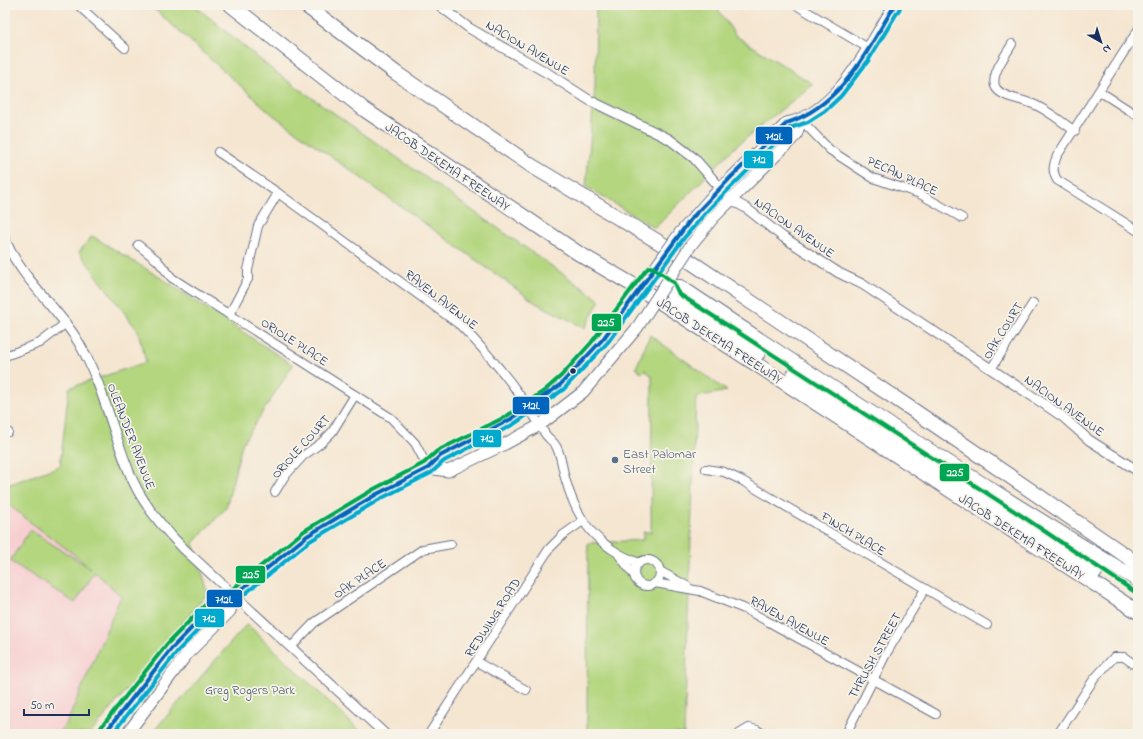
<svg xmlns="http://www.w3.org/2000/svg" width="1143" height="739" viewBox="0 0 1143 739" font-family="'Indie Flower',sans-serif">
	<rect width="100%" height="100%" fill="#f7f3e8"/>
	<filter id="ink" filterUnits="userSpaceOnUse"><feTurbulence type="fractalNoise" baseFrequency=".025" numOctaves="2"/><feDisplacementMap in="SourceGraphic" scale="8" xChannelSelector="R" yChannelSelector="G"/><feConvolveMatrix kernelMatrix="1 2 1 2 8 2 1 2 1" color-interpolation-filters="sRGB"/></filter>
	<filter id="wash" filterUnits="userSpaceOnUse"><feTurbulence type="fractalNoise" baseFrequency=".012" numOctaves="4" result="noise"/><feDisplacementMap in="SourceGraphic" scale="16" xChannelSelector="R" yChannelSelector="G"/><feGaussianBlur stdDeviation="0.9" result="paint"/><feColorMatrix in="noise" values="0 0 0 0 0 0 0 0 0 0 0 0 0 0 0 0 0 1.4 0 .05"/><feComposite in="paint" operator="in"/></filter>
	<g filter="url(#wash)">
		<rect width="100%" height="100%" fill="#f5e6d1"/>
		<!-- built -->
		<polygon fill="#f7cfd0" points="5,501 26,520 70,549 121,596 66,725 56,734 5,734"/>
		<!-- green -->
		<g fill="#b4d67f" stroke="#68826e">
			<polygon points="150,5 194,5 274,71 600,300 585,328 536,303 273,115"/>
			<polygon points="596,5 715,5 736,36 813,84 734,148 655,228 586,187 595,87"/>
			<path d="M92 236 161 278 293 365 242 444 226 508 193 543 208 593 90 734H56L66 725 121 596 95 572 75 603 10 561 30 530 90 568C63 544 32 526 5 501V486L60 466 69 388 146 362 138 331 79 252Z"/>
			<polygon points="650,335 727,391 696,397 684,734 587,734 588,543 643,540 643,532 651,532 652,376 645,370 642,373 636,368"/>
			<polygon points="247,624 363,734 151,734"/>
		</g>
	</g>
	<g filter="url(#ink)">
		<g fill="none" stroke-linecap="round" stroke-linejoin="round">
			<!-- minor casing -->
			<g stroke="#676f86" stroke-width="10">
				<g id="minor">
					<polyline points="78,5 125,48"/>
					<polyline points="796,5 868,48"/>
					<path d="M1138 30 1057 156C1053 166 1052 171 1057 180L1138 231"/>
					<path d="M1012 44C1006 55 991 73 995 86 999 97 1021 99 1030 103 1046 108 1061 122 1075 131"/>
					<polyline points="5,74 6,74"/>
					<polyline points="1099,91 1138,116"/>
					<polyline points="801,120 830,150 873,178 920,194 962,218"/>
					<path d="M218 152 278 193 460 325C492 357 521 393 544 432 547 438 553 441 556 446 562 457 562 469 566 481 578 523 598 547 639 563"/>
					<polyline points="138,245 157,260 172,278 391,418 415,443 428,468"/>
					<polyline points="230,313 248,279 248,270 258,226 278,193"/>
					<polyline points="5,356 40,343 66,323"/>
					<polyline points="991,369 1033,303"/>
					<polyline points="5,430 8,432"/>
					<polyline points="706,469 724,472 741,480 987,625"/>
					<polyline points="275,492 284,477 303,456 321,443 332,432 355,395"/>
					<polyline points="619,555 634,575"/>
					<circle cx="647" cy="573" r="13"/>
					<polyline points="660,571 687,586"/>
					<polyline points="655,583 700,591 747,610 936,714"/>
					<polyline points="291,647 314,623 423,549 451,544"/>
					<polyline points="477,662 526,690"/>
					<polyline points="429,734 549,549 563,535 583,521"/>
					<polyline points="739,734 749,728 757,730 763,734"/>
					<polyline points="846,734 886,654 925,589"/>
					<polyline points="1058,734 1094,679 1114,657 1124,657 1138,667"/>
				</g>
			</g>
			<!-- tertiary casing -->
			<g stroke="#676f86" stroke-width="11">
				<g id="tertiary">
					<polyline points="439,5 469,28 549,74 589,100 669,139 694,158 731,200 746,208 783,237 839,273 862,284 1038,400 1063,417 1089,440 1138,471"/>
					<path d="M5 240C22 280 58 307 79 343 104 386 113 436 133 481 145 507 164 529 184 549L385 734"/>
				</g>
			</g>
			<!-- secondary casing -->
			<g stroke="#676f86" stroke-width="13">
				<g id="secondary">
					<path d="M680 233 709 200 787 123C838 113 869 45 895 5"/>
					<polyline points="691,245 713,218 796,135 801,120"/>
					<polyline points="428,468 448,471 505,444 540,425 583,392 637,328"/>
					<polyline points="104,734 172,648 218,601 233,596 307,536 377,494 428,468 440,456 529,409 574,372 623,313"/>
					<polyline points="127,734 187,654 230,611 233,596"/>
				</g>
			</g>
			<!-- motorway casing -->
			<g stroke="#676f86" stroke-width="16">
				<g id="motorway">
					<polyline points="231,5 365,110 578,253 645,292 1138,612"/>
					<polyline points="305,5 396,73 532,166 682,256 916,412 1138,564"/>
					<polyline points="651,273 670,287 674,298 758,353"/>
					<path d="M670 287H680C831 388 982 487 1138 580"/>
					<polyline points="793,376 1019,521 1095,572"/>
				</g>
			</g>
			<!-- minor -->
			<use href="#minor" stroke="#fff" stroke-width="8"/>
			<!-- tertiary -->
			<use href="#tertiary" stroke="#fff" stroke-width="9"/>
			<!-- secondary -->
			<use href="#secondary" stroke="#fff" stroke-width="11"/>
			<!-- motorway -->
			<use href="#motorway" stroke="#fff" stroke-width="14"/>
			<!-- secondary-bridge casing -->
			<g stroke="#676f86" stroke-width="13" stroke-linecap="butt">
				<g id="secondary-bridge">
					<polyline points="623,313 680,233"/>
					<polyline points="637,328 691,245"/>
				</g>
			</g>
			<!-- secondary-bridge -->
			<use href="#secondary-bridge" stroke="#fff" stroke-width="11"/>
			<!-- bus-1 casing -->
			<g stroke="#f7f3e8" stroke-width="7">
				<path id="bus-1" d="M104 734 172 648 218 601 233 596 307 536 377 494 428 468 440 456 511 419 560 385 603 339 691 219 731 177 787 123C843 104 866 52 895 5"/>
			</g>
			<!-- bus-2 casing -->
			<g stroke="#f7f3e8" stroke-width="7">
				<polyline id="bus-2" points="112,734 177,652 221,606 236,601 310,541 380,499 431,473 444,461 514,424 564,389 608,342 684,238 709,209 790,128 808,122 825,111 841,96 868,61 900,8"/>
			</g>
			<!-- bus-3 casing -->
			<g stroke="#f7f3e8" stroke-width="7">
				<polyline id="bus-3" points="99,730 167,644 214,596 230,591 304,531 374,489 424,463 437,451 505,417 544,391 561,376 591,343 646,270 650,267 654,268 674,283 679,294 1022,516 1138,594"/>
			</g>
			<!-- bus-1 -->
			<use href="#bus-1" stroke="#0065bd" stroke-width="4"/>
			<!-- bus-2 -->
			<use href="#bus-2" stroke="#00a9ce" stroke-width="4"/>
			<!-- bus-3 -->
			<use href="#bus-3" stroke="#00a651" stroke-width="4"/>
		</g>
	</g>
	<!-- markers -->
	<circle fill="#1b2f5e" stroke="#f7f3e8" stroke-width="1.5" cx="573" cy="371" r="3.5"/>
	<circle fill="#5c6f8a" stroke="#f7f3e8" stroke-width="1.5" cx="615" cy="460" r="4"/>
	<g text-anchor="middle" stroke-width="3.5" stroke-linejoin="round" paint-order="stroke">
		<!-- street labels -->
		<g font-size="13" fill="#1b2f5e" stroke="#f7f3e8">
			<text transform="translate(528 47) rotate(31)" y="5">NACION AVENUE</text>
			<text transform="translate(448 166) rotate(34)" y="5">JACOB DEKEMA FREEWAY</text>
			<text transform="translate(903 175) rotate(25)" y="5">PECAN PLACE</text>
			<text transform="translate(795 227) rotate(35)" y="5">NACION AVENUE</text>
			<text transform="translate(442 299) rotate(38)" y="5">RAVEN AVENUE</text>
			<text transform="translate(1002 330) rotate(-58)" y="5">OAK COURT</text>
			<text transform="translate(720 340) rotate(33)" y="5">JACOB DEKEMA FREEWAY</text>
			<text transform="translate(295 341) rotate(33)" y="5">ORIOLE PLACE</text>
			<text transform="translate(1065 405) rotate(36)" y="5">NACION AVENUE</text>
			<text transform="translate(132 436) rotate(69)" y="5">OLEANDER AVENUE</text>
			<text transform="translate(300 446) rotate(-48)" y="5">ORIOLE COURT</text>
			<text transform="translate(854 533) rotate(31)" y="5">FINCH PLACE</text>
			<text transform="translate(1022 536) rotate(33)" y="5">JACOB DEKEMA FREEWAY</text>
			<text transform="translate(359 578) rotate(-34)" y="5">OAK PLACE</text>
			<text transform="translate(492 617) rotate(-57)" y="5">REDWING ROAD</text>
			<text transform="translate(790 620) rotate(29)" y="5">RAVEN AVENUE</text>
			<text transform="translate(874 655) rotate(-61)" y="5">THRUSH STREET</text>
		</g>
		<!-- service labels -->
		<g font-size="13" fill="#4e5e75" stroke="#f7f3e8" text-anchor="start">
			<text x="623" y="458">East Palomar<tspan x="623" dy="15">Street</tspan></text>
		</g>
		<!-- park labels -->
		<g font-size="13" fill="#415966" stroke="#f7f3e8">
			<text x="250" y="694">Greg Rogers Park</text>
		</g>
	</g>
	<g stroke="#f7f3e8" stroke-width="1.5">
		<rect x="755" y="126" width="38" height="19" rx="4" fill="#0065bd"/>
		<rect x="743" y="150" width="31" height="19" rx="4" fill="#00a9ce"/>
		<rect x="591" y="313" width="31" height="19" rx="4" fill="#00a651"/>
		<rect x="512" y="396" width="38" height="19" rx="4" fill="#0065bd"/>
		<rect x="472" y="429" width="30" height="19" rx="4" fill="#00a9ce"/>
		<rect x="939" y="463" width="31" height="19" rx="4" fill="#00a651"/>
		<rect x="235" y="565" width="31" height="19" rx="4" fill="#00a651"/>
		<rect x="206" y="589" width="37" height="19" rx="4" fill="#0065bd"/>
		<rect x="194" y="608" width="31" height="20" rx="4" fill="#00a9ce"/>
	</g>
	<g font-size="11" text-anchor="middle" font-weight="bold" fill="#fff">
		<text x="774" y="140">712L</text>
		<text x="759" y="163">712</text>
		<text x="606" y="326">225</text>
		<text x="531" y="409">712L</text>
		<text x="487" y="442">712</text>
		<text x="955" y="476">225</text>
		<text x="251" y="578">225</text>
		<text x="224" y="603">712L</text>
		<text x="209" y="622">712</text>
	</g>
	<!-- margin -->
	<rect width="1143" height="739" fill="none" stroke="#f7f3e8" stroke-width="20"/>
	<!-- north arrow -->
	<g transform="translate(1101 42) rotate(141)" stroke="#f7f3e8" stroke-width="3" paint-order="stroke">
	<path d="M0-3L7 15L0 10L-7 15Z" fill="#1b2f5e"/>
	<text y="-6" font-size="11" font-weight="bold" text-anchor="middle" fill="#1b2f5e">N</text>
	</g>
	<!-- scale -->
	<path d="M24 709v6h65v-6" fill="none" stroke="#1b2f5e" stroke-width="2"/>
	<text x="30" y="709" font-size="12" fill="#1b2f5e" stroke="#f7f3e8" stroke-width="3" paint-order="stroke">50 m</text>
</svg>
